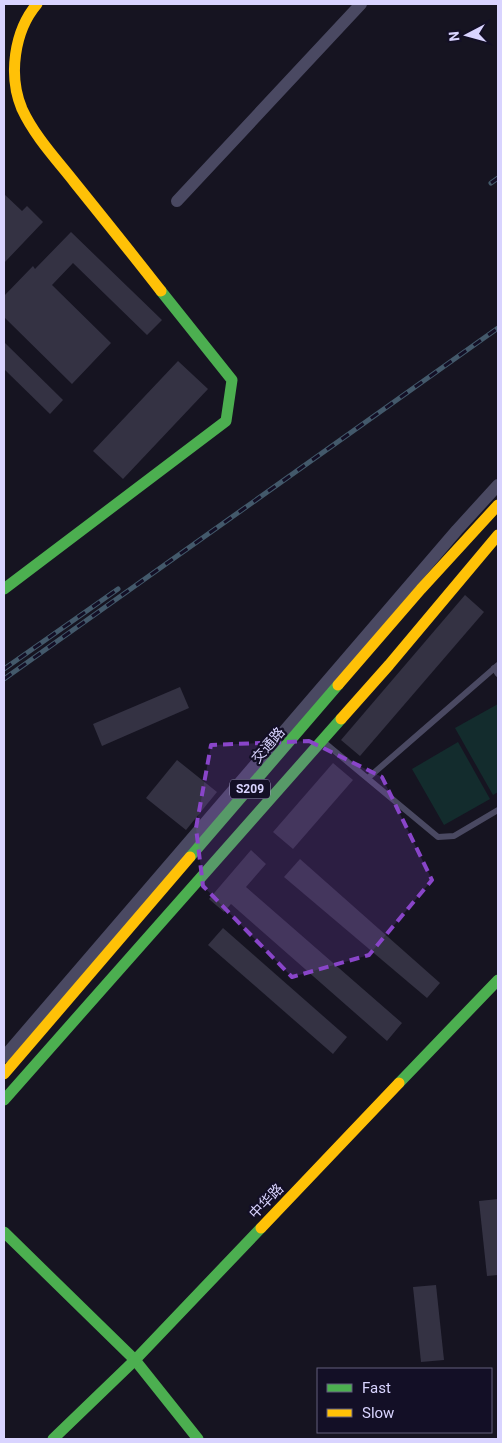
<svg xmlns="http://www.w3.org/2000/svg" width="502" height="1443" viewBox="0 0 502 1443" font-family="Roboto,'Noto Sans SC',sans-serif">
	<rect width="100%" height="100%" fill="#161421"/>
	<!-- green -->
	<g fill="#132c2d">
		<polygon points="498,704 498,792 493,795 455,728"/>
		<polygon points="458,742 490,799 444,825 412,769"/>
	</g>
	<!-- building -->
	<g fill="#343243">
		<polygon points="4,194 22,211 27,206 43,222 4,263"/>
		<polygon points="71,232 162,320 147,335 73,263 52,285 111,343 72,384 4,317 4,296 33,266 35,269"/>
		<polygon points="4,342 63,400 50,414 4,369"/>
		<polygon points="178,361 208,389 123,479 93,451"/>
		<polygon points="465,595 484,612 360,756 341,740"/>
		<polygon points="180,687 189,708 102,746 93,724"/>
		<polygon points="177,760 217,792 186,830 146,798"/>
		<polygon points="333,763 353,780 293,849 273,832"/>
		<polygon points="251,850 266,864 246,887 402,1023 387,1041 231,904 224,912 209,899"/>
		<polygon points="300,859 440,983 427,998 284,877"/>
		<polygon points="223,928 347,1037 333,1054 208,945"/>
		<polygon points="498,1199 498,1275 487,1276 479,1201"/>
		<polygon points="436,1285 444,1360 421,1362 413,1287"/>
	</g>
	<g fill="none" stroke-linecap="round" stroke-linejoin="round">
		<!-- lane -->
		<g stroke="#4a4962" stroke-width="6">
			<polyline points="494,668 498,674"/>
			<polyline points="325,743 438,837 454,836 498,810"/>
			<polyline points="368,778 498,665"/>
		</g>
		<!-- street -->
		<g stroke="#4a4962" stroke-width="12">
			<polyline points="177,201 361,4"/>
			<polyline points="4,1057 457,530 498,485"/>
		</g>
		<!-- fast -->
		<g stroke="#4caf50" stroke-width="11">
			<polyline points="4,589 226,421 232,380 161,291"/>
			<polyline points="190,857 338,685"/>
			<polyline points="399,1083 498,980"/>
			<polyline points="4,1100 341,719"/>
			<polyline points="4,1232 135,1360 198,1439"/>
			<polyline points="53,1439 135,1360 261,1228"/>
		</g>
		<!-- slow -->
		<g stroke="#ffc107" stroke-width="11">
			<path d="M37 4C14 31 8 76 22 109 35 137 57 160 75 183 104 219 133 255 161 291"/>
			<polyline points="338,685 421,589 498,505"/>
			<polyline points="341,719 389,665 498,535"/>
			<polyline points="4,1074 190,857"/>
			<polyline points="261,1228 399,1083"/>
		</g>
		<!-- rail casing -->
		<g stroke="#43596b" stroke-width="5">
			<g id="rail">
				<polyline points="491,183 498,178"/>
				<polyline points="4,669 118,589"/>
				<polyline points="4,679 498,328"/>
			</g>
		</g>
		<!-- rail -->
		<use href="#rail" stroke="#130f26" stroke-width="3" stroke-dasharray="9" stroke-linecap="butt"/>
	</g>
	<!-- marked area -->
	<path fill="#8945c9" fill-opacity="0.2" stroke="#8945c9" stroke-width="4" stroke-dasharray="10 6" stroke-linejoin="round" d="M309 741 382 777 432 880 369 955 292 977 203 886 196 828 211 745Z"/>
	<g text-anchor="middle" stroke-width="4.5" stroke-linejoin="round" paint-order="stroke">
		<!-- shield labels -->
		<rect fill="#130f26" stroke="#9e99be" stroke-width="1" x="230" y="779.5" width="40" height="19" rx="4"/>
		<g font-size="12" font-weight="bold" fill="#d9d4ff">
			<text x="250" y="793">S209</text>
		</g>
		<!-- street labels -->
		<g font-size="14" fill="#d9d4ff" stroke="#130f26">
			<text transform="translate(268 745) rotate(-49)" y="5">交通路</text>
			<text transform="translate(266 1201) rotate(-46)" y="5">中华路</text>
		</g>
	</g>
	<!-- border -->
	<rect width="502" height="1443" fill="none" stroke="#d9d4ff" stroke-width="10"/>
	<!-- legend -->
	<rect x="317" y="1368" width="175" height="65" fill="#130f26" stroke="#625e7d"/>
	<rect x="327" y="1384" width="25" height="8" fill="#4caf50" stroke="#625e7d"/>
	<text x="362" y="1393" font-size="15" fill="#d9d4ff">Fast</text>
	<rect x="327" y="1409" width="25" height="8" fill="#ffc107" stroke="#625e7d"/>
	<text x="362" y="1418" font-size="15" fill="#d9d4ff">Slow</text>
	<!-- north arrow -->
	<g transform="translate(467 35) rotate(264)" stroke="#130f26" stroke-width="4" paint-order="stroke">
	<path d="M0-4L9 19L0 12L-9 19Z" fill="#d9d4ff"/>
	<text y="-8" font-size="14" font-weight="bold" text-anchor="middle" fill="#d9d4ff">N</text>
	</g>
</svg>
